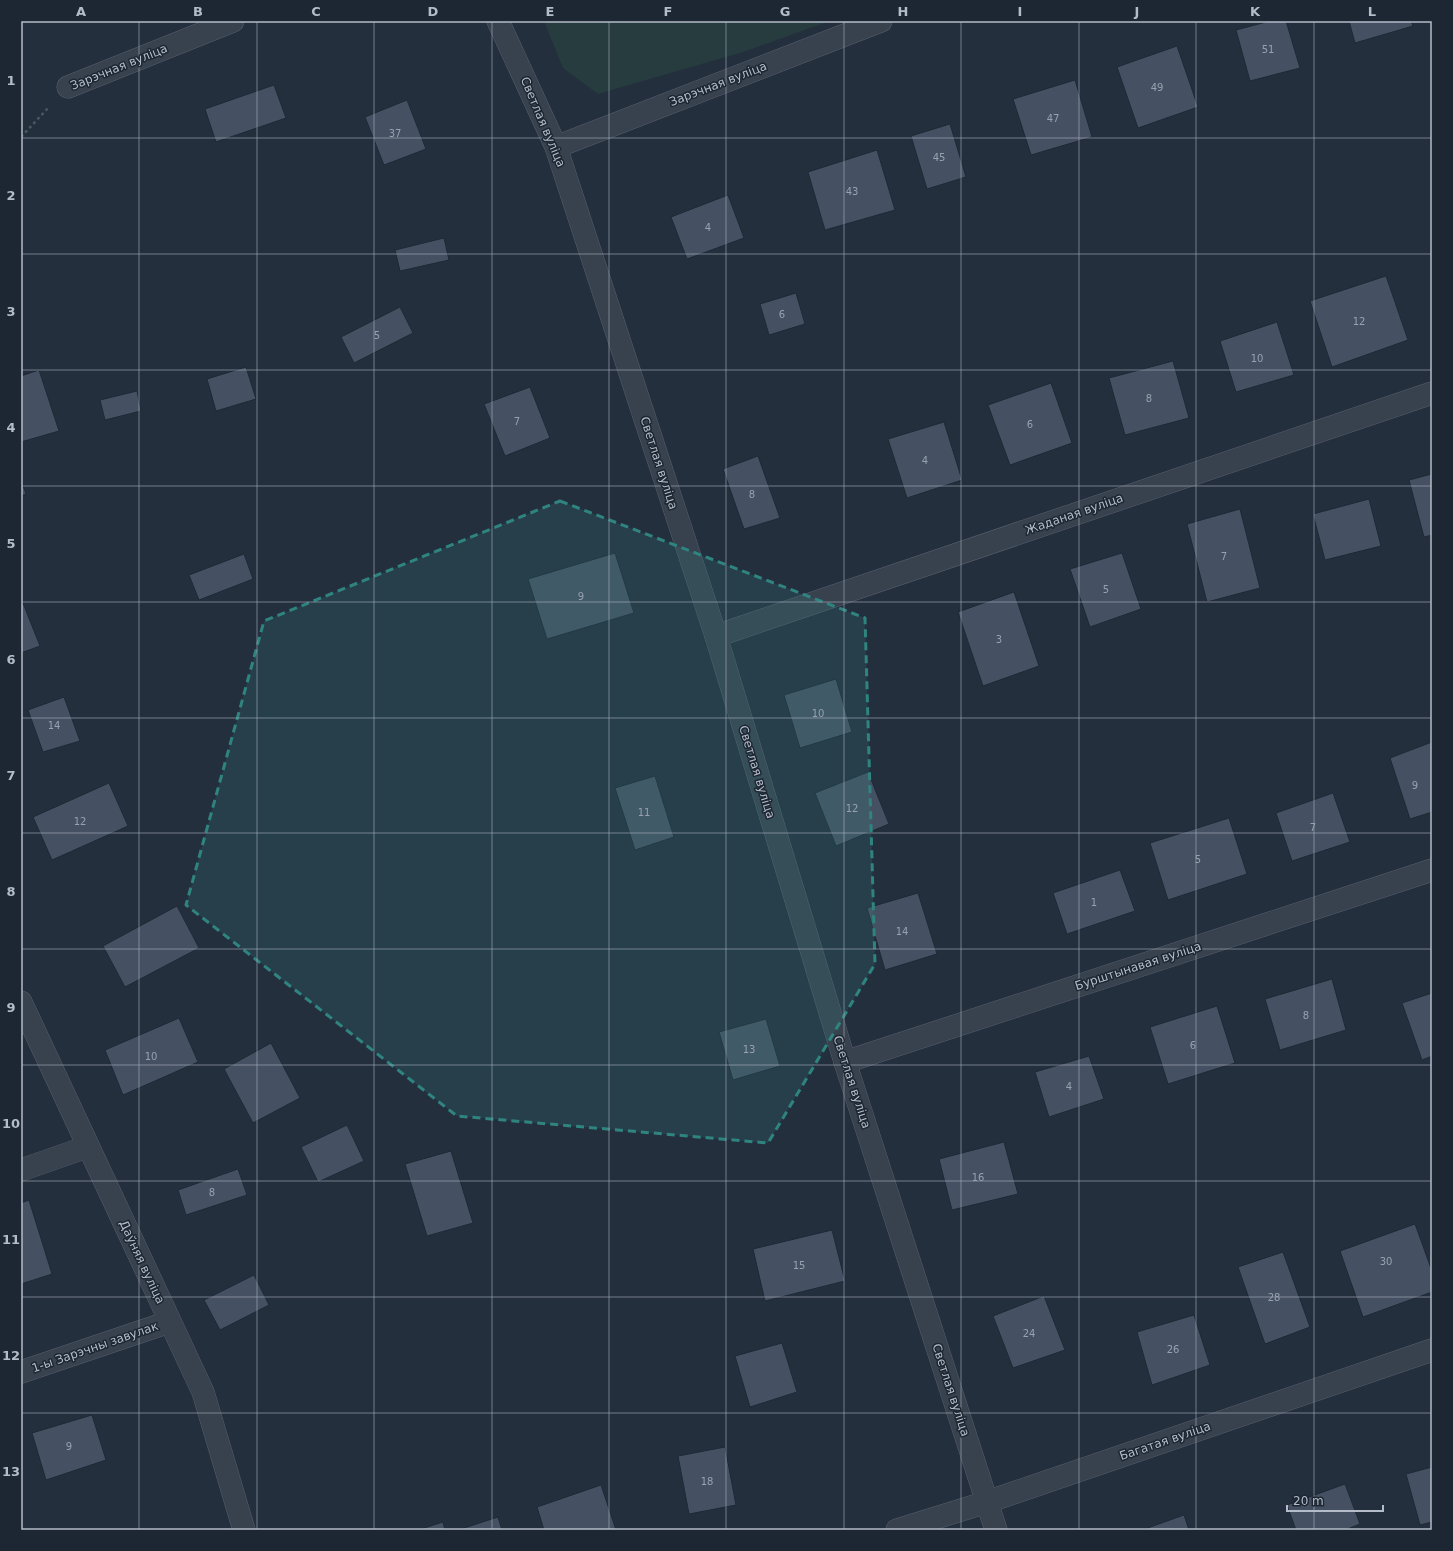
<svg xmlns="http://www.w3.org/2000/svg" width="1453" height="1551" viewBox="0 0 1453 1551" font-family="'DejaVu Sans',sans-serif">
	<rect width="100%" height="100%" fill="#242f3e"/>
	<!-- green -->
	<polygon fill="#263c3f" points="544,21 830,21 743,52 598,94 563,68"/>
	<!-- building -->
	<g fill="#455162" stroke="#1f2835">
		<polygon points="1270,21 1286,21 1300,68 1250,81 1236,30"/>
		<polygon points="1349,21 1411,21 1413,26 1355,43"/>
		<polygon points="1177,46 1198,107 1138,128 1117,67"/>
		<polygon points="1075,80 1092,137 1031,155 1013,99"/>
		<polygon points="274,85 286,118 216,142 205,109"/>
		<polygon points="407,100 426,149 384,165 365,117"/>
		<polygon points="950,124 966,177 927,189 911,136"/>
		<polygon points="877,150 895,210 825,230 808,172"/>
		<polygon points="728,195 744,238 687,259 671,217"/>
		<polygon points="444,238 449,260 400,271 395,250"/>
		<polygon points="1386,276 1408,340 1332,367 1310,301"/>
		<polygon points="796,293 805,324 769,335 760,304"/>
		<polygon points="400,307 413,333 354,363 341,337"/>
		<polygon points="1277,322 1294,375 1236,392 1220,341"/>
		<polygon points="1173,361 1189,418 1125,435 1109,378"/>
		<polygon points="246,367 256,399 216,411 207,379"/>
		<polygon points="39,370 59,431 21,442 21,376"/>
		<polygon points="1051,383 1072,443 1010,465 988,405"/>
		<polygon points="530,387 550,438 505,456 484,404"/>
		<polygon points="137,391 141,411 105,420 100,400"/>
		<polygon points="944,422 962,480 907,498 888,439"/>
		<polygon points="758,456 780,518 744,529 723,469"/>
		<polygon points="1432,474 1432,535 1424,537 1409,480"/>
		<polygon points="21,480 26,494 21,496"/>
		<polygon points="1369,499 1381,546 1325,560 1313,514"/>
		<polygon points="1240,509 1260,588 1207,602 1187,524"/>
		<polygon points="615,553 634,613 547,639 528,579"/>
		<polygon points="1122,553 1141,609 1090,627 1070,569"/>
		<polygon points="244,554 253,579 199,600 189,575"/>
		<polygon points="1014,592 1039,666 983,686 958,612"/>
		<polygon points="21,598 40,646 21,653"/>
		<polygon points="836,679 852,732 800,748 784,695"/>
		<polygon points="64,697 80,741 43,752 28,710"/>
		<polygon points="1432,742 1432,812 1410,819 1390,758"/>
		<polygon points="868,772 889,824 836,846 815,793"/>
		<polygon points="655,776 674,837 635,850 615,788"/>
		<polygon points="109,783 128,826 52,860 33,817"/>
		<polygon points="1333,793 1350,842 1292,861 1276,813"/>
		<polygon points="1229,818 1247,874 1168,900 1150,843"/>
		<polygon points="1120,870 1135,911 1067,934 1053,893"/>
		<polygon points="918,893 937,954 885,970 867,908"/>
		<polygon points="177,906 199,948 125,987 103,946"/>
		<polygon points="1332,979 1346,1030 1280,1050 1265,999"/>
		<polygon points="1432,993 1432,1056 1422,1060 1402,1003"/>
		<polygon points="1217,1006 1235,1063 1168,1084 1150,1027"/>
		<polygon points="179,1018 198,1062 123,1095 105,1050"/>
		<polygon points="766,1019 780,1066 733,1080 719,1032"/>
		<polygon points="271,1043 300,1098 253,1123 224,1069"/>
		<polygon points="1089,1056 1104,1099 1049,1117 1035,1072"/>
		<polygon points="347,1125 364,1161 318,1182 301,1147"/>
		<polygon points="1004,1142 1018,1194 952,1210 939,1159"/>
		<polygon points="451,1151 473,1223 427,1236 405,1164"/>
		<polygon points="238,1169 247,1195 186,1215 178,1190"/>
		<polygon points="29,1200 52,1274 21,1284 21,1203"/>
		<polygon points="1415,1224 1432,1271 1432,1292 1363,1317 1340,1251"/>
		<polygon points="832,1230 845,1281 765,1301 753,1249"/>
		<polygon points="1283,1252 1310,1327 1265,1344 1238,1267"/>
		<polygon points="254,1275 269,1305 220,1330 204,1300"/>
		<polygon points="1044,1296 1065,1350 1013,1368 993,1316"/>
		<polygon points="1194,1315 1210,1365 1152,1385 1137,1332"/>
		<polygon points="782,1343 797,1392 750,1407 735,1356"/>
		<polygon points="92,1415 106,1460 46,1480 32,1433"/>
		<polygon points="725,1447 736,1505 689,1514 678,1456"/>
		<polygon points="1432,1467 1432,1522 1420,1525 1406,1474"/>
		<polygon points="1345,1484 1360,1524 1345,1530 1296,1530 1287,1505"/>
		<polygon points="601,1485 616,1530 544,1530 537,1507"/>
		<polygon points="1184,1515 1189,1530 1142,1530"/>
		<polygon points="498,1517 502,1530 458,1530"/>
		<polygon points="443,1522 445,1530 418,1530"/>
	</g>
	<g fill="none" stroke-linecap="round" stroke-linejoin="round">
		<!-- street casing -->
		<g stroke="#565f6c" stroke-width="23">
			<g id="street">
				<polyline points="498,21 556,147 716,636 845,1062 996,1530"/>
				<polyline points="68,87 233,21"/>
				<polyline points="556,147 881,21"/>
				<polyline points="716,636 1432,393"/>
				<polyline points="21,1002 203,1392 244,1530"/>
				<polyline points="845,1062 1432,870"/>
				<polyline points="21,1170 87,1147"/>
				<polyline points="21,1372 169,1322"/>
				<polyline points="897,1530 987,1502 1432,1350"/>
			</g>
		</g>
		<!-- path -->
		<polyline stroke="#44595c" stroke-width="2.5" stroke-dasharray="3 3" stroke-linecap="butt" points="21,137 49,107"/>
		<!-- street -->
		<use href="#street" stroke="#38414e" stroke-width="22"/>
	</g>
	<!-- marked area -->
	<path fill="#308480" fill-opacity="0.2" stroke="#308480" stroke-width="3" stroke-dasharray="8 5" stroke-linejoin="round" d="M560 501 865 618 875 964 768 1143 457 1116 186 905 264 621Z"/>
	<!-- grid -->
	<path fill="none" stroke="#b4bcc9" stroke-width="1" stroke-opacity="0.55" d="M139 21V1530M257 21V1530M374 21V1530M492 21V1530M609 21V1530M726 21V1530M844 21V1530M961 21V1530M1079 21V1530M1196 21V1530M1314 21V1530M21 138H1432M21 254H1432M21 370H1432M21 486H1432M21 602H1432M21 718H1432M21 833H1432M21 949H1432M21 1065H1432M21 1181H1432M21 1297H1432M21 1413H1432"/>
	<g text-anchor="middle" stroke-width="3" stroke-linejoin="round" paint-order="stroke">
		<!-- number labels -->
		<g font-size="10" fill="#98a1af">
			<text x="1268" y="53">51</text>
			<text x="1157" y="91">49</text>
			<text x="1053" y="122">47</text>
			<text x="395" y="137">37</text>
			<text x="939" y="161">45</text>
			<text x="852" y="195">43</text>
			<text x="708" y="231">4</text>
			<text x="782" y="318">6</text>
			<text x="1359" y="325">12</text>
			<text x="377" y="339">5</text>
			<text x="1257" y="362">10</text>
			<text x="1149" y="402">8</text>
			<text x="517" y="425">7</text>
			<text x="1030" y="428">6</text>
			<text x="925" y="464">4</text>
			<text x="752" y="498">8</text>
			<text x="1224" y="560">7</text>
			<text x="1106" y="593">5</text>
			<text x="581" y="600">9</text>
			<text x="999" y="643">3</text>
			<text x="818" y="717">10</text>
			<text x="54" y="729">14</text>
			<text x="1415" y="789">9</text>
			<text x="852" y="812">12</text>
			<text x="644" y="816">11</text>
			<text x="80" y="825">12</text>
			<text x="1313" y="831">7</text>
			<text x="1198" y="863">5</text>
			<text x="1094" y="906">1</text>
			<text x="902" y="935">14</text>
			<text x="1306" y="1019">8</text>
			<text x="1193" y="1049">6</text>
			<text x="749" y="1053">13</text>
			<text x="151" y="1060">10</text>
			<text x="1069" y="1090">4</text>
			<text x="978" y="1181">16</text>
			<text x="212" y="1196">8</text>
			<text x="1386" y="1265">30</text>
			<text x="799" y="1269">15</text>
			<text x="1274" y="1301">28</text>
			<text x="1029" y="1337">24</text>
			<text x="1173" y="1353">26</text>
			<text x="69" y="1450">9</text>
			<text x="707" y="1485">18</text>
		</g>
		<!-- street labels -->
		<g font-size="12" fill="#b4bcc9" stroke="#1d2633">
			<text transform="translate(119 67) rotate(-22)" y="4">Зарэчная вуліца</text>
			<text transform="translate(718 84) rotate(-21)" y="4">Зарэчная вуліца</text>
			<text transform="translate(543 122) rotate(67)" y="4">Светлая вуліца</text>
			<text transform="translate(659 463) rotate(72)" y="4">Светлая вуліца</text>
			<text transform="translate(1074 514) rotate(-19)" y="4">Жаданая вуліца</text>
			<text transform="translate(757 772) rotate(73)" y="4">Светлая вуліца</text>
			<text transform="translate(1138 966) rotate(-18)" y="4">Бурштынавая вуліца</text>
			<text transform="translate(852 1082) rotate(72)" y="4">Светлая вуліца</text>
			<text transform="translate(142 1262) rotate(65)" y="4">Даўняя вуліца</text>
			<text transform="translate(95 1347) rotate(-19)" y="4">1-ы Зарэчны завулак</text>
			<text transform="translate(951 1390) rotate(72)" y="4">Светлая вуліца</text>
			<text transform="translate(1165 1441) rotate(-19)" y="4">Багатая вуліца</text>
		</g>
	</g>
	<!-- border -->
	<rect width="1453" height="1551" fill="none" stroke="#1d2633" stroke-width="44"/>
	<!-- scale -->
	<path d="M1287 1505v6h96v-6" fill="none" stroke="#b4bcc9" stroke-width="2"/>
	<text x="1293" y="1505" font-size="12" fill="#b4bcc9" stroke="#1d2633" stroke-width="3" paint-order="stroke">20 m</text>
	<rect x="22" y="22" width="1409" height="1507" fill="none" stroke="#b4bcc9" stroke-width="1.5"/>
	<g font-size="13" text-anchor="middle" font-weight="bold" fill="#b4bcc9">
		<text x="81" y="16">A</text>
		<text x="198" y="16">B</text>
		<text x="316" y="16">C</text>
		<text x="433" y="16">D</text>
		<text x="550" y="16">E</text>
		<text x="668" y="16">F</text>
		<text x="785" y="16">G</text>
		<text x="903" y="16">H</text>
		<text x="1020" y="16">I</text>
		<text x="1137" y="16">J</text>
		<text x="1255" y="16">K</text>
		<text x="1372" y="16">L</text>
		<text x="11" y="85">1</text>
		<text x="11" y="200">2</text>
		<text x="11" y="316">3</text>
		<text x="11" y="432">4</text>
		<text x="11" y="548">5</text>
		<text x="11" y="664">6</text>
		<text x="11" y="780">7</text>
		<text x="11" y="896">8</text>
		<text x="11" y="1012">9</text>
		<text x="11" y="1128">10</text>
		<text x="11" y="1244">11</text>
		<text x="11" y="1360">12</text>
		<text x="11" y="1476">13</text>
	</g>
</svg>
